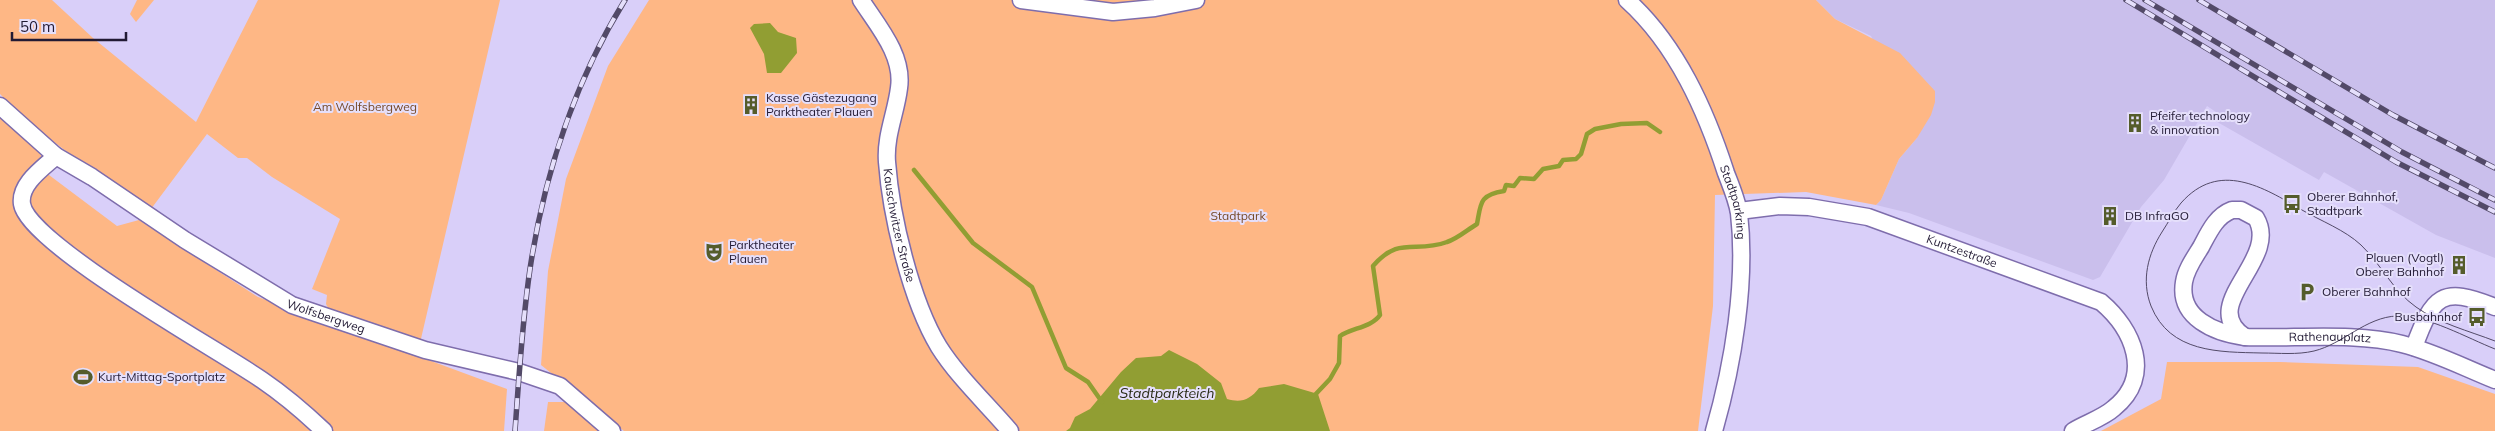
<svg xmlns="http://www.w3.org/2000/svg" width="2495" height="431" viewBox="0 0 2495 431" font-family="Mulish,sans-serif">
	<rect width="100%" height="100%" fill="#d9cff9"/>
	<!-- built -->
	<polygon fill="#cabfec" points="1816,0 2495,0 2495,258 2436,235 2324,172 2319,180 2212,119 2216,112 2207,106 2164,180 2141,207 2100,277 2093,280 1909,213 1876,205 1881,200 1899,159 1917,138 1871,36 1835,19"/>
	<!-- green -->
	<g fill="#feb785">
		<path d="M0 0H52L93 38 196 122 258 0H500L420 343 330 312 326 304 327 295 312 289 340 219 272 177 247 158H238L207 134 151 209C98 174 44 140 0 94Z"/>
		<polygon points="137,0 154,0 136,22 130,14"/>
		<polygon points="649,0 1816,0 1835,19 1900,53 1935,91 1935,102 1931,115 1917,138 1899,159 1881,200 1876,205 1806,192 1715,195 1713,306 1698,431 624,431 541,365 548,271 566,179 608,66"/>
		<polygon points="0,112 38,148 49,175 117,226 139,220 258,297 507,389 504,431 0,431"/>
		<polygon points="2167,362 2280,362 2418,367 2495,394 2495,431 2101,431 2161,399"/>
		<polygon points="548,402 566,402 599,431 544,431"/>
	</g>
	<!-- water -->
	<g fill="#919e33">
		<polygon points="770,23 778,32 796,38 797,53 781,73 767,73 764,54 750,28 754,24"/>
		<path d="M1169 350 1197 364 1221 383 1227 399C1241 403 1250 400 1259 388L1284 384 1318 394 1330 431H1066L1070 428 1075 417 1090 409 1121 372 1136 358 1161 356Z"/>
	</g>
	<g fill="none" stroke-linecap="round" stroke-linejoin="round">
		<!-- stream -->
		<g stroke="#919e33" stroke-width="4.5">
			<polyline points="914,170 973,243 1032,287 1066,368 1088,382 1102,402"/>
			<path d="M1313 397 1330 379 1339 363 1340 336C1352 328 1372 327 1380 315L1373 266C1400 235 1415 254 1447 242 1457 239 1467 230 1477 224 1481 203 1479 195 1504 191L1506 185 1514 186 1520 178 1534 179 1543 169 1559 166 1563 160 1576 159 1581 154 1587 134 1595 129 1621 124 1647 123 1660 132"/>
		</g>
		<!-- minor casing -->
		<g stroke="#7e6dac" stroke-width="19">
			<g id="minor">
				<path id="s1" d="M861 0C877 25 904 55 899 88 896 113 885 136 887 162 891 216 911 301 939 347 958 377 987 404 1010 431"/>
				<polyline points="1021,0 1113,12 1155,8 1196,0"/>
				<path id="s2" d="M1627 0C1677 45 1706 111 1726 173 1731 186 1737 200 1739 213 1747 282 1733 365 1714 431"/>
				<path id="s3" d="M0 106 56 156 92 177 185 240 292 305 425 350 519 372 560 386 612 431"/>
				<path d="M56 156C43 168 19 184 22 204 28 244 222 352 262 380 284 395 304 412 324 431"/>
				<path d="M2232 210H2241L2256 218C2281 260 2196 305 2245 337 2215 333 2178 318 2184 282 2186 269 2195 257 2201 247 2209 232 2216 216 2232 210Z"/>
				<path id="s4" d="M1739 211 1780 206 1809 207 1868 217 2101 302C2133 329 2154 376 2114 408 2103 418 2086 423 2073 431"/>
				<path id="s5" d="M2245 337C2293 339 2356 332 2402 344 2434 352 2465 368 2495 380"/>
				<path d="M2414 347C2433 296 2441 285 2495 307"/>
			</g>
		</g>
		<!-- minor -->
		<use href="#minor" stroke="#fff" stroke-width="16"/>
		<!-- tram -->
		<path stroke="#534a68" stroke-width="1" d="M2495 341C2469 331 2438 323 2416 307 2393 291 2381 264 2361 245 2345 230 2321 221 2302 210 2263 187 2219 160 2181 203 2174 211 2168 223 2162 232 2148 254 2141 280 2151 306 2170 353 2219 352 2262 353 2279 353 2297 355 2314 351 2343 344 2366 317 2397 316 2427 315 2467 338 2495 349"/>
		<!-- rail casing -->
		<g stroke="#534a68" stroke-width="5.5">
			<g id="rail">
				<polyline points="2126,0 2396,162 2495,212"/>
				<polyline points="2145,0 2402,152 2495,200"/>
				<polyline points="2199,0 2393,115 2495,168"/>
				<path d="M515 431C519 377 522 323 530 269 544 175 575 81 625 0"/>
			</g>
		</g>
		<!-- rail -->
		<use href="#rail" stroke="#e5dffb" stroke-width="4" stroke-dasharray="11" stroke-linecap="butt"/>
	</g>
	<!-- icons -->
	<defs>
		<g id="building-bare" transform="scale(1.5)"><path d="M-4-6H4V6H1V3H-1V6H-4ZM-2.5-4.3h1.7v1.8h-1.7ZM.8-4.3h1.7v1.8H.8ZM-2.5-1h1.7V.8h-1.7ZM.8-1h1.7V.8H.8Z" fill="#555c2b" stroke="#e5dffb" stroke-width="2.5" paint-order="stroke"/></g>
		<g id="bus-bare" transform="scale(1.5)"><path d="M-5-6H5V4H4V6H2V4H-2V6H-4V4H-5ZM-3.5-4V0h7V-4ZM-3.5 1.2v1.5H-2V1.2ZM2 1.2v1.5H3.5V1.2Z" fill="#555c2b" stroke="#e5dffb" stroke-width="2.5" paint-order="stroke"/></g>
		<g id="theatre-bare" transform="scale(1.5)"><path d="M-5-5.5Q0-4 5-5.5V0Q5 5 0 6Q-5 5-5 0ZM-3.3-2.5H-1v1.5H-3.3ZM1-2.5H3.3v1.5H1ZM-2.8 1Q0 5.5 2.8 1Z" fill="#555c2b" stroke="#e5dffb" stroke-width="2.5" paint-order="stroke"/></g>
		<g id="parking-bare" transform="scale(1.5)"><path d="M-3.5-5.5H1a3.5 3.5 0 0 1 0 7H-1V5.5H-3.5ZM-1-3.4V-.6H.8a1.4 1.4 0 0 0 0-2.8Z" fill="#555c2b" stroke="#e5dffb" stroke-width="2.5" paint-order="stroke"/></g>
		<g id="stadium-bare" transform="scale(1.5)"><path d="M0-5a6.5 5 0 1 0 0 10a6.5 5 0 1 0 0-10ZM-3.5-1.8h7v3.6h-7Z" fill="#555c2b" stroke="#e5dffb" stroke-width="2.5" paint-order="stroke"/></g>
	</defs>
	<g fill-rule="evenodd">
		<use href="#building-bare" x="751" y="105"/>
		<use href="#building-bare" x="2135" y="123"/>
		<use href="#bus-bare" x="2292" y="204"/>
		<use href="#building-bare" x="2110" y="216"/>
		<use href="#theatre-bare" x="714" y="252"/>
		<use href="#building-bare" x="2459" y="265"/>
		<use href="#parking-bare" x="2307" y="292"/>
		<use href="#bus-bare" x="2477" y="317"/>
		<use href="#stadium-bare" x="83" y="377"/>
	</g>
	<g text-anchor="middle" stroke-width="4" stroke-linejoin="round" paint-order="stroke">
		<!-- poi labels -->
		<g font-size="12" fill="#221a34" stroke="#e5dffb" text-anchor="start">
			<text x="766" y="102">Kasse Gästezugang<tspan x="766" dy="14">Parktheater Plauen</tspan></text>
			<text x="2150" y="120">Pfeifer technology<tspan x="2150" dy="14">&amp; innovation</tspan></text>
			<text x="2307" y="201">Oberer Bahnhof,<tspan x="2307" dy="14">Stadtpark</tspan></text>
			<text x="2125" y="220">DB InfraGO</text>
			<text x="729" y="249">Parktheater<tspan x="729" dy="14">Plauen</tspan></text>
			<text x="2444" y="262" text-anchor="end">Plauen (Vogtl)<tspan x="2444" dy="14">Oberer Bahnhof</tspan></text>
			<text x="2322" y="296">Oberer Bahnhof</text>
			<text x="2462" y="321" text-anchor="end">Busbahnhof</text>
			<text x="98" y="381">Kurt-Mittag-Sportplatz</text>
		</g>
		<!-- park labels -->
		<g font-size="12" fill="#764a29" stroke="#e5dffb">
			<text x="365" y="111">Am Wolfsbergweg</text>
			<text x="1238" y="220">Stadtpark</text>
		</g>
		<!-- street labels -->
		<g font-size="12" fill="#221a34" stroke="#e5dffb">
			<text dy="4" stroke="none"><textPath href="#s2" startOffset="232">Stadtparkring</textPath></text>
			<text dy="4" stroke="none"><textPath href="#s1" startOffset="238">Kauschwitzer Straße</textPath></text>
			<text dy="4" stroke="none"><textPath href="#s4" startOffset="230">Kuntzestraße</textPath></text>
			<text dy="4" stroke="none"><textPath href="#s3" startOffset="390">Wolfsbergweg</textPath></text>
			<text dy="4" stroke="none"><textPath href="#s5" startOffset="85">Rathenauplatz</textPath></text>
		</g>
		<!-- water labels -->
		<g font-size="14" font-style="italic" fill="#282b14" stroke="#e5dffb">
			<text x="1167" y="398">Stadtparkteich</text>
		</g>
	</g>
	<!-- scale -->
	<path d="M12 32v8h114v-8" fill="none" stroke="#221a34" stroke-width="2.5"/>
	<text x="20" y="32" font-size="15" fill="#221a34" stroke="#e5dffb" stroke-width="4" paint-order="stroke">50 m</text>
</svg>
